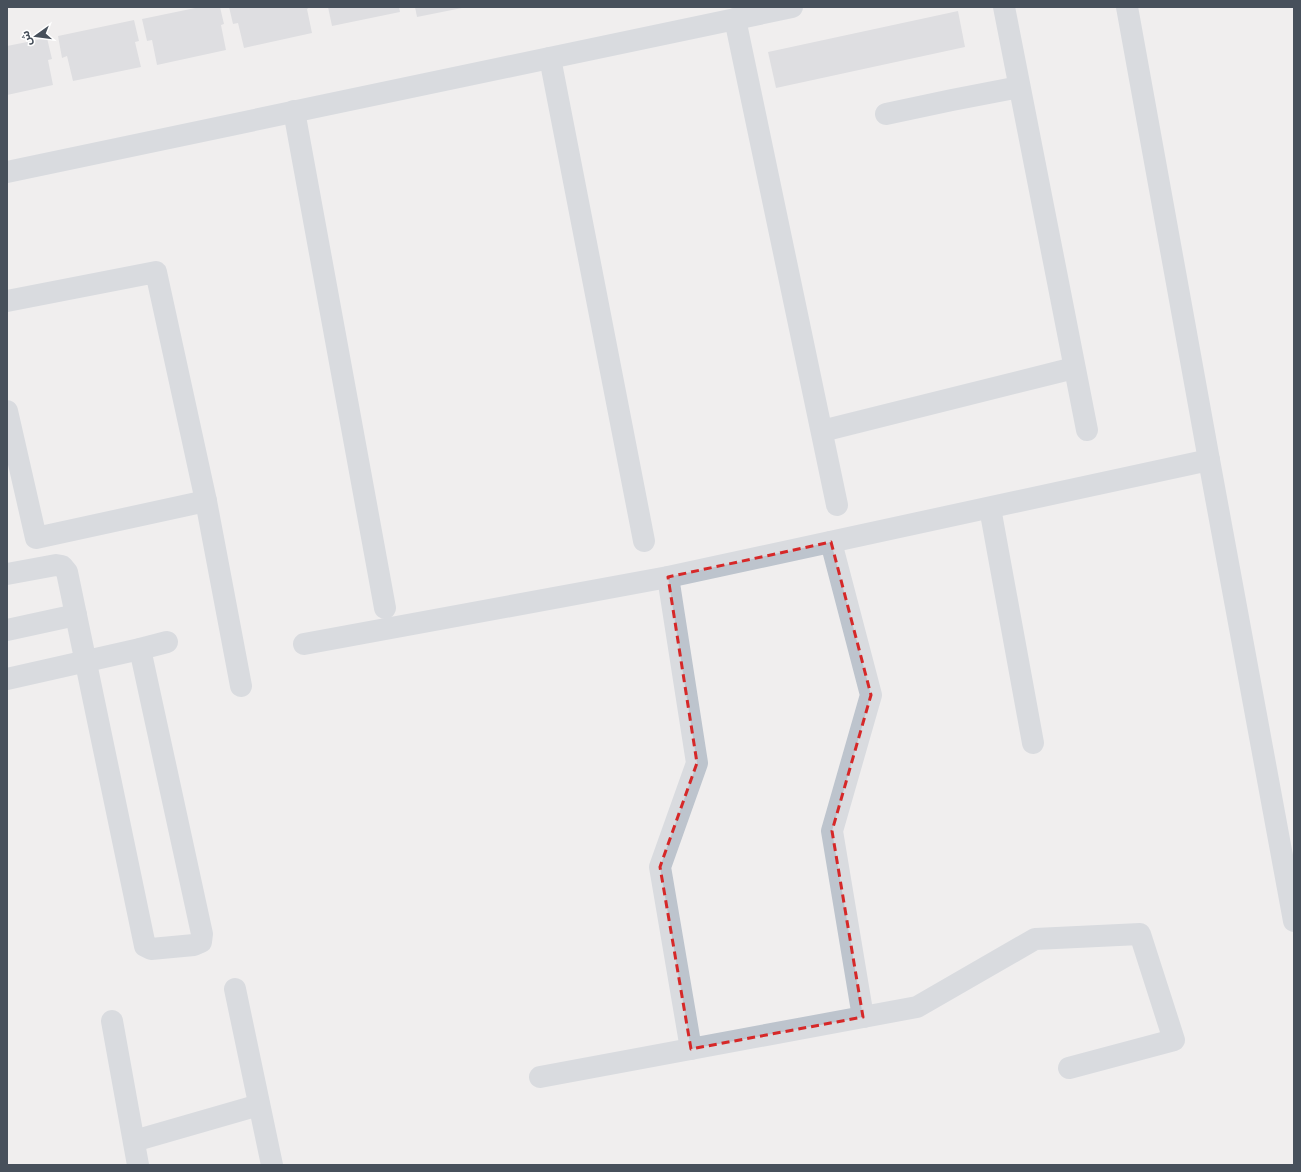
<svg xmlns="http://www.w3.org/2000/svg" width="1301" height="1172" viewBox="0 0 1301 1172" font-family="'Fira Sans','Noto Sans Arabic',sans-serif">
	<rect width="100%" height="100%" fill="#f0eeee"/>
	<!-- building -->
	<g fill="#c8cad0">
		<polygon points="200,7 220,7 224,24 221,25 226,50 157,65 152,40 147,41 142,19"/>
		<polygon points="229,7 310,7 307,9 312,33 244,48 238,23 233,24"/>
		<polygon points="328,7 399,7 400,12 332,26"/>
		<polygon points="415,7 462,7 462,8 417,17"/>
		<polygon points="958,11 965,47 776,88 768,52"/>
		<polygon points="134,20 139,41 135,42 141,67 73,81 67,56 62,58 58,36"/>
		<polygon points="47,38 52,59 48,60 53,85 7,95 7,46"/>
	</g>
	<g fill="none" stroke-linecap="round" stroke-linejoin="round">
		<!-- minor -->
		<g stroke="#bdc4cd" stroke-width="22">
			<polyline points="1004,7 1087,430"/>
			<polyline points="1127,7 1209,460 1294,921"/>
			<polyline points="735,19 837,505"/>
			<polyline points="550,58 644,541"/>
			<polyline points="294,111 385,608"/>
			<polyline points="886,114 952,100 1019,87"/>
			<polyline points="7,172 792,7"/>
			<polyline points="7,301 156,272 206,501 241,686"/>
			<polyline points="7,411 36,538 206,501"/>
			<polyline points="822,431 1074,368"/>
			<polyline points="990,508 1033,743"/>
			<polyline points="831,542 871,695 832,831 863,1017"/>
			<polyline points="7,574 56,565 62,566 67,572 145,946 151,949 194,945 201,942 202,934 140,649"/>
			<polyline points="668,577 697,763 660,867 691,1049"/>
			<polyline points="7,630 76,615"/>
			<polyline points="304,644 668,577 1209,460"/>
			<polyline points="7,679 140,649 167,642"/>
			<polyline points="235,989 272,1165"/>
			<polyline points="112,1021 138,1165"/>
			<polyline points="540,1077 917,1007 1035,939 1140,934 1174,1040 1069,1068"/>
			<polyline points="134,1141 259,1105"/>
		</g>
	</g>
	<!-- marked area -->
	<path d="M0 0H1301V1172H0ZM831 542 871 695 832 831 863 1017 691 1049 660 867 697 763 668 577Z" fill="#f0eeee" fill-opacity=".55" fill-rule="evenodd"/>
	<path fill="none" stroke="#d62828" stroke-width="3" stroke-dasharray="8 5" stroke-linejoin="round" d="M831 542 871 695 832 831 863 1017 691 1049 660 867 697 763 668 577Z"/>
	<!-- border -->
	<rect width="1301" height="1172" fill="none" stroke="#47505b" stroke-width="16"/>
	<!-- north arrow -->
	<g transform="translate(36 36) rotate(256)" stroke="#ffffff" stroke-width="3" paint-order="stroke">
	<path d="M0-3L7 15L0 10L-7 15Z" fill="#47505b"/>
	<text y="-6" font-size="11" font-weight="bold" text-anchor="middle" fill="#47505b">ش</text>
	</g>
</svg>
